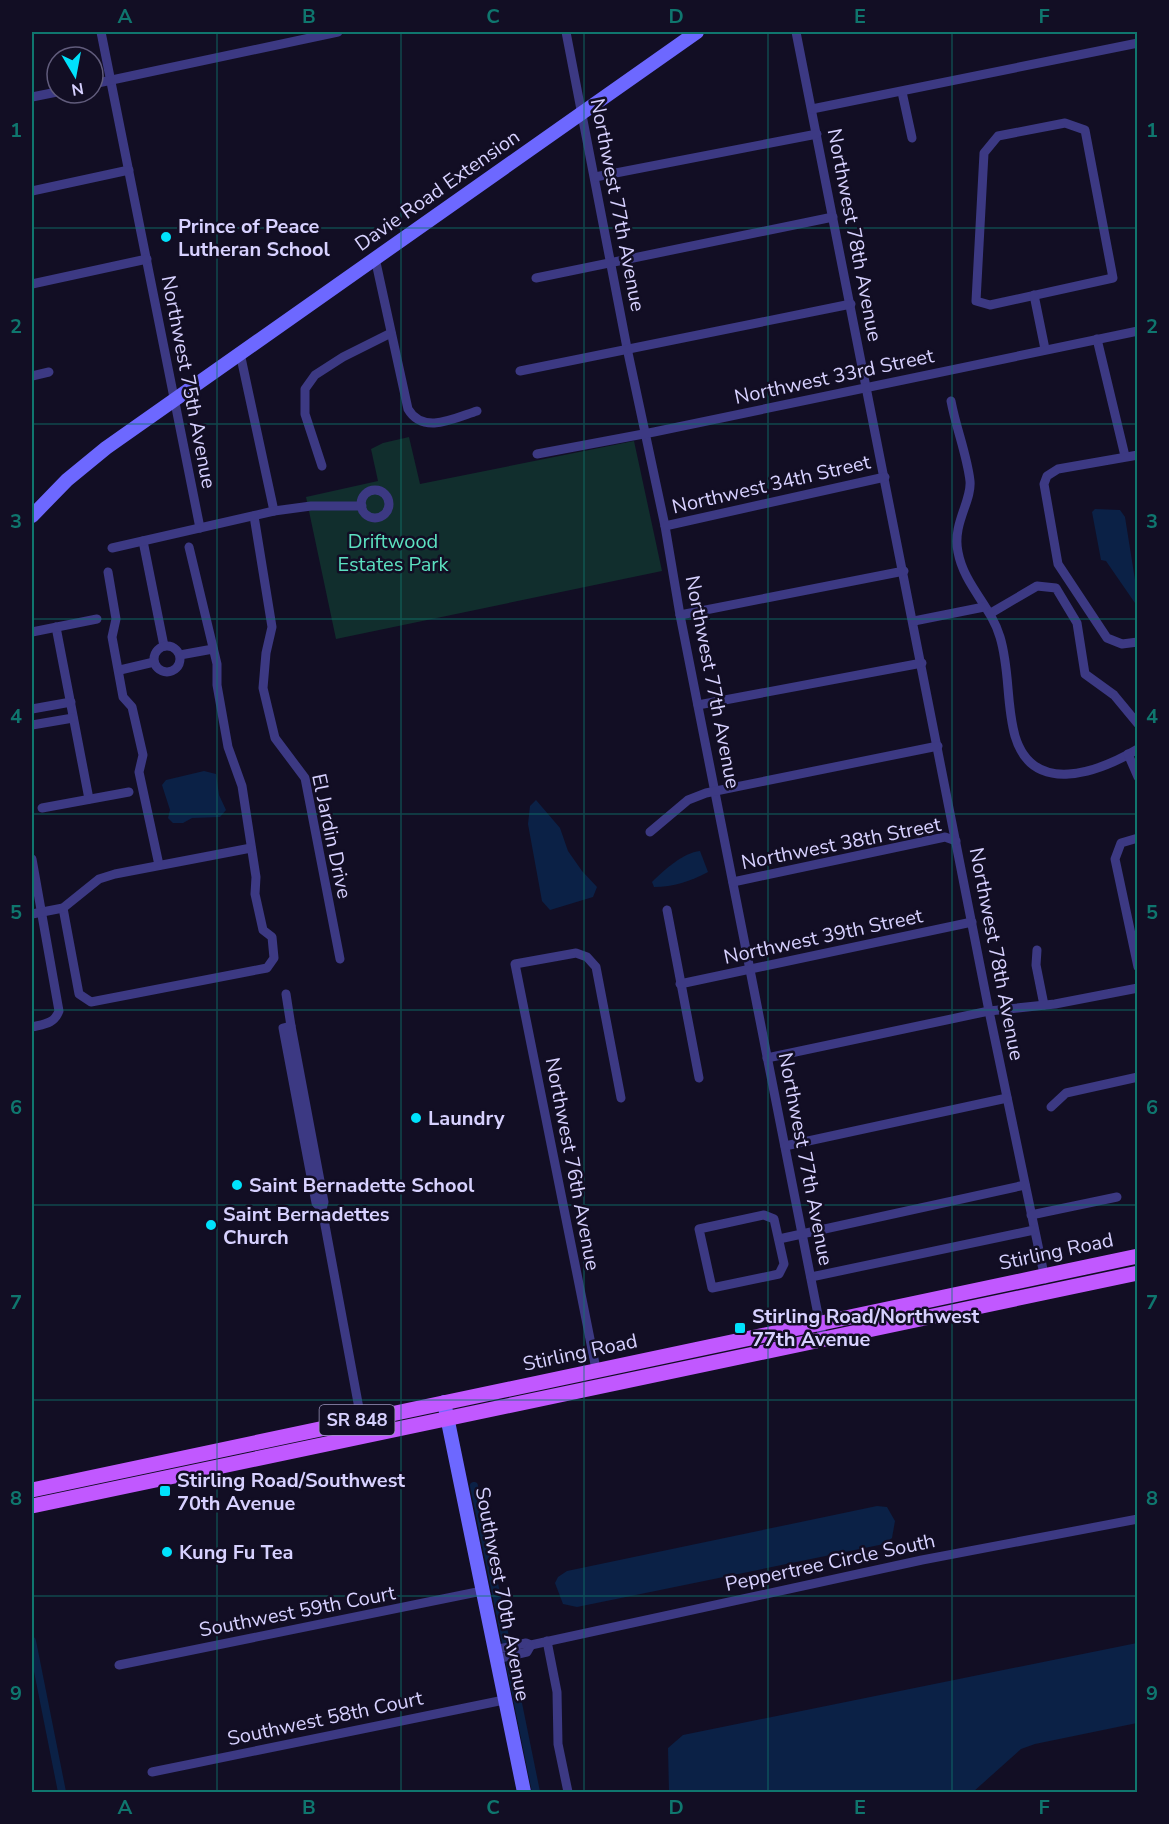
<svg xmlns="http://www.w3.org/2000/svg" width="1169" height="1824" viewBox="0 0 1169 1824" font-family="'Nunito Sans',sans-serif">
	<rect width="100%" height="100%" fill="#120e24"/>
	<!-- green -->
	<polygon fill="#112e2d" points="409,437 420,484 634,441 662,571 336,639 306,497 378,481 371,449 383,443"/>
	<!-- water -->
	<g fill="#0b2146">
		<polygon points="1095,509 1120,510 1125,517 1136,586 1135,603 1106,561 1101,560 1092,512"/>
		<polygon points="204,771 216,774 219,795 226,810 220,817 192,818 183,823 173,823 168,818 170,810 162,785 166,780"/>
		<polygon points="536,800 560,828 568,851 582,871 597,887 593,897 550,910 542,901 528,824 530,806"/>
		<path d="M700 851 708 872C691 881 673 887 654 887L652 882C665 869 683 853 700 851Z"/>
		<polygon points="877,1506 887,1507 895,1521 892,1538 884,1544 577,1607 563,1604 555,1583 558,1577 567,1571"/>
		<polygon points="1137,1643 1137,1723 1035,1744 1021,1749 973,1792 669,1792 668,1748 683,1735"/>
	</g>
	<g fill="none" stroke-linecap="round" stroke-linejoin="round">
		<!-- canal -->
		<g stroke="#0b2146" stroke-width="8">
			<polyline points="474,1486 506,1642"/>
			<polyline points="32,1641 62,1792"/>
			<polyline points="508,1654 536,1792"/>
		</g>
		<!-- street -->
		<g stroke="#3c3983" stroke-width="9">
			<polyline points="101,32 200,528"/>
			<polyline points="566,32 627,348 665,526 680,615 823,1340"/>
			<polyline points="796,32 989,1011 1045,1279"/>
			<polyline points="93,84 338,32"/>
			<polyline points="902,92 912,138"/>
			<polyline points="32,97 57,92"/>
			<polyline points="812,109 1138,43"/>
			<polygon points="1065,123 1085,130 1113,278 990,305 976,301 984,153 998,136"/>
			<polyline points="595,177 817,134"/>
			<polyline points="32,191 129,170"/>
			<path d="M375 258 408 409C423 435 455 418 477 411"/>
			<polyline points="536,278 833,217"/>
			<polyline points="32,284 147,259"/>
			<polyline points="1034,295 1045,349"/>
			<polyline points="1097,339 1125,456"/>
			<polyline points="240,353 274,511"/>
			<polyline points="520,371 851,304"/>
			<polyline points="32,376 49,372"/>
			<path d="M951 401C956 428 967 455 970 481 972 501 952 524 958 552 964 585 991 606 1000 637 1010 670 1006 704 1015 736 1033 797 1099 772 1138 749"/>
			<polyline points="537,454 654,432 1138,331"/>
			<polyline points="1138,455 1058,469 1047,476 1044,484 1058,564 1107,638 1122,644 1138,642"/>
			<polyline points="322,466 305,414 305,389 315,375 343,357 391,333"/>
			<circle cx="375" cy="504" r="14"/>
			<polyline points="254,516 272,627 266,653 263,688 275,738 305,778 340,959"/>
			<polyline points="665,526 885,477"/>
			<polyline points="143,541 164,646"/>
			<polyline points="112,548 274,511 311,506 362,506"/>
			<polyline points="108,572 116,619 112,637 123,697 132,707 143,755 139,772 159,865"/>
			<polyline points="991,613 1037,586 1056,588 1077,623 1085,674 1114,695 1138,724"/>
			<polyline points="680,615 904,571"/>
			<polyline points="914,621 984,607"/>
			<polyline points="56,627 89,799"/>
			<polyline points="32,632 97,619"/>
			<circle cx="167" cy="659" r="13"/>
			<polyline points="180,655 213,649"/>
			<polyline points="120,670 154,662"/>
			<polyline points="698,705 922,663"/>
			<polyline points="32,709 71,702"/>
			<polyline points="32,725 73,718"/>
			<polyline points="1128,754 1138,777"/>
			<polyline points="42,808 129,792"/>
			<polyline points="650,832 688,800 706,793 938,746"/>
			<polyline points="1138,838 1121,843 1115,859 1138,967"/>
			<path d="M32 859 59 1011C54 1024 44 1024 32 1027"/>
			<polyline points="733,882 945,837 956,841"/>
			<polyline points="63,908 79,994 91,1002 267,968 274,958 272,937 263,930 255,894 256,877 242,786 228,747 217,685 217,664 189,547"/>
			<polyline points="667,910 699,1078"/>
			<polyline points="32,914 63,908 99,879 115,874 251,848"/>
			<polyline points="1037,950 1036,965 1044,1005"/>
			<polyline points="680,984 972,922"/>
			<polyline points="286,994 291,1026"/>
			<polygon points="291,1026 324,1202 322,1209 316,1203 283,1028"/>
			<polyline points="767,1058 989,1011 1055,1004 1138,988"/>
			<polyline points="1051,1107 1066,1093 1138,1077"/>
			<polyline points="785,1146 1007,1098"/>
			<polyline points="322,1209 361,1419"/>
			<polygon points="764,1215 774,1219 784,1264 779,1274 712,1288 699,1229"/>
			<polyline points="1031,1215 1117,1197"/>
			<polyline points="779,1239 1025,1185"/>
			<polyline points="811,1277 1034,1230"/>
			<polyline points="596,1369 515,964 576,953 587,957 596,967 621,1098"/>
			<polyline points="547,1641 557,1692 558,1744 568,1792"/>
			<polyline points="494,1650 526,1643 531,1645 922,1560 1138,1519"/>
			<polyline points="496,1659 527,1652 531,1645"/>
			<polyline points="119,1665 482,1591"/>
			<polyline points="152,1772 504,1700"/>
		</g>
		<!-- secondary -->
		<g stroke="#6d68ff" stroke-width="14">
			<polyline points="32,516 67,480 106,448 697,32"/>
			<polyline points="444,1402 524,1792"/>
		</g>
		<!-- primary -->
		<g stroke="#c158ff" stroke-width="15">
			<polyline points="32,1490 1138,1256"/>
			<polyline points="32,1506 1138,1273"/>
		</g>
	</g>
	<!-- grid -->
	<path fill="none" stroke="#0f766e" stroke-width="1.5" stroke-opacity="0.55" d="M217 32V1792M401 32V1792M584 32V1792M768 32V1792M952 32V1792M32 228H1138M32 424H1138M32 619H1138M32 814H1138M32 1010H1138M32 1205H1138M32 1400H1138M32 1596H1138"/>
	<!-- markers -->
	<g fill="#00e2fc" stroke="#120e24" stroke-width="2">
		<circle cx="166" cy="237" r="6"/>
		<circle cx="416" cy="1118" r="6"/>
		<circle cx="237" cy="1185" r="6"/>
		<circle cx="211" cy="1225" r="6"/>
		<rect x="734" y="1322" width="12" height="12" rx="3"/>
		<rect x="159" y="1485" width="12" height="12" rx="3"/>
		<circle cx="167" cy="1552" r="6"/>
	</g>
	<g text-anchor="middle" stroke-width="5" stroke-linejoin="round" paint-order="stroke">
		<!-- shield labels -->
		<rect fill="#120e24" stroke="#9c96bd" stroke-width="1.5" x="319.5" y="1405" width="75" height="30" rx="4.5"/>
		<g font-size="18" font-weight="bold" fill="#d7d1ff">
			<text x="357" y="1426">SR 848</text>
		</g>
		<!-- street labels -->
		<g font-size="20" fill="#d7d1ff" stroke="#120e24">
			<text transform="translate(437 190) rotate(-35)" y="7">Davie Road Extension</text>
			<text transform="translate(618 205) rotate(79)" y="7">Northwest 77th Avenue</text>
			<text transform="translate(855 235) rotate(79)" y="7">Northwest 78th Avenue</text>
			<text transform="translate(834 376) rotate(-12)" y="7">Northwest 33rd Street</text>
			<text transform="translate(189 382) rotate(79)" y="7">Northwest 75th Avenue</text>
			<text transform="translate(771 484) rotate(-13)" y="7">Northwest 34th Street</text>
			<text transform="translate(713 682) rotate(79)" y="7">Northwest 77th Avenue</text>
			<text transform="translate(332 836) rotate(78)" y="7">El Jardin Drive</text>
			<text transform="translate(841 843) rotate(-11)" y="7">Northwest 38th Street</text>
			<text transform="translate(823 936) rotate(-12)" y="7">Northwest 39th Street</text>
			<text transform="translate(997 954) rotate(79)" y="7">Northwest 78th Avenue</text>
			<text transform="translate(806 1159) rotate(79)" y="7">Northwest 77th Avenue</text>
			<text transform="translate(573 1164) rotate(79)" y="7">Northwest 76th Avenue</text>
			<text transform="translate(1056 1251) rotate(-12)" y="7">Stirling Road</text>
			<text transform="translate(580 1352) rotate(-12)" y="7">Stirling Road</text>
			<text transform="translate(830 1562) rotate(-12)" y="7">Peppertree Circle South</text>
			<text transform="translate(503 1594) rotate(79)" y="7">Southwest 70th Avenue</text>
			<text transform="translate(297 1611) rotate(-11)" y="7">Southwest 59th Court</text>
			<text transform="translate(325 1718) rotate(-12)" y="7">Southwest 58th Court</text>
		</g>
		<!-- poi labels -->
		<g font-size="20" font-weight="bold" fill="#d7d1ff" stroke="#120e24" text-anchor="start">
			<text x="178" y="233">Prince of Peace<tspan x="178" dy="23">Lutheran School</tspan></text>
			<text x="428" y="1125">Laundry</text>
			<text x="249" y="1192">Saint Bernadette School</text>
			<text x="223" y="1221">Saint Bernadettes<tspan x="223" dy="23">Church</tspan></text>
			<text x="752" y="1323">Stirling Road/Northwest<tspan x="752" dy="23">77th Avenue</tspan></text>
			<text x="177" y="1487">Stirling Road/Southwest<tspan x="177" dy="23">70th Avenue</tspan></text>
			<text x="179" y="1559">Kung Fu Tea</text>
		</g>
		<!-- park labels -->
		<g font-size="20" fill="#5ce0c0" stroke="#120e24">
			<text x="393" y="548">Driftwood<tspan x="393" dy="23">Estates Park</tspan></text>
		</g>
	</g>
	<!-- border -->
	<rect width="1169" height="1824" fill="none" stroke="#120e24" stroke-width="66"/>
	<!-- north arrow -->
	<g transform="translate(75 75) rotate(170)"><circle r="28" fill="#120e24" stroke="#615c7c" stroke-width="1.5"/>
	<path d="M0-4.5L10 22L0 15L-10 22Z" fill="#00e2fc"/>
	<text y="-9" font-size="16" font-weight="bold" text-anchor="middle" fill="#d7d1ff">N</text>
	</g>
	<rect x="33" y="33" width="1103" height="1758" fill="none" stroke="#0f766e" stroke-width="2"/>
	<g font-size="20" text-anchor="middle" font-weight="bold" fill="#0f766e">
		<text x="125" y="23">A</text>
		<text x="309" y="23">B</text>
		<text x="493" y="23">C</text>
		<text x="676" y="23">D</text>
		<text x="860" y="23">E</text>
		<text x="1044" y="23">F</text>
		<text x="16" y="137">1</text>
		<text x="1152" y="137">1</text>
		<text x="16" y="333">2</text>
		<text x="1152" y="333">2</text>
		<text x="16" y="528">3</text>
		<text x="1152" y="528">3</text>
		<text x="16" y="723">4</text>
		<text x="1152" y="723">4</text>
		<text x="16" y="919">5</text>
		<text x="1152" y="919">5</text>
		<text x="16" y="1114">6</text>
		<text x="1152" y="1114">6</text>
		<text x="16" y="1309">7</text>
		<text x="1152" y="1309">7</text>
		<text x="16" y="1505">8</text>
		<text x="1152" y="1505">8</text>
		<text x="16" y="1700">9</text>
		<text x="1152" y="1700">9</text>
		<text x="125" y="1814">A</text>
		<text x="309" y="1814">B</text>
		<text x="493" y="1814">C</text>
		<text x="676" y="1814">D</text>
		<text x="860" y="1814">E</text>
		<text x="1044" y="1814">F</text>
	</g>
</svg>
